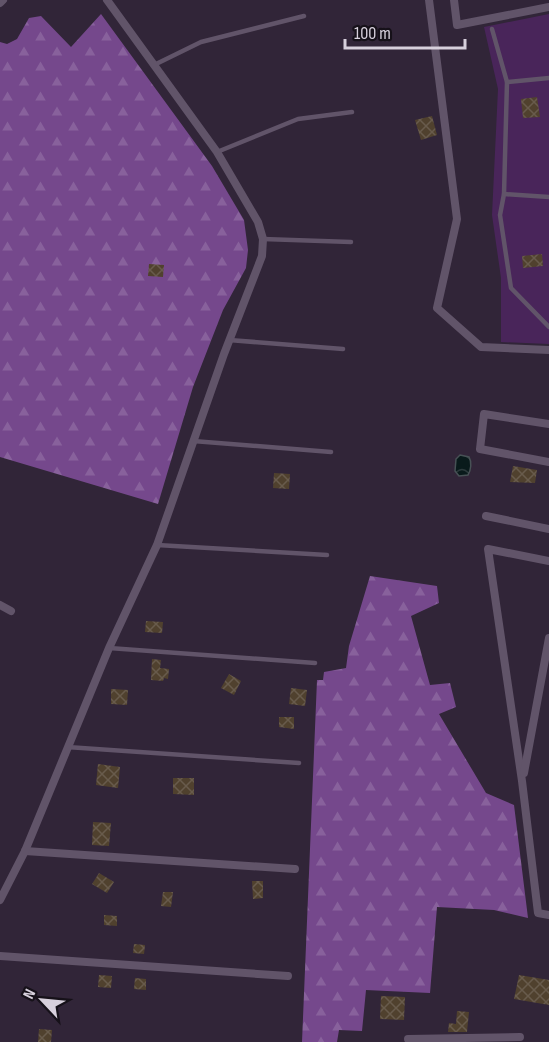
<svg xmlns="http://www.w3.org/2000/svg" width="549" height="1042" viewBox="0 0 549 1042" font-family="'Sofia Sans Condensed',sans-serif">
	<defs>
		<pattern id="forest-firs" width="22" height="20" patternUnits="userSpaceOnUse" patternTransform="scale(1.5)"><rect width="22" height="20" fill="#75488c"/><path d="M5 1l3.5 6h-7zM16 11l3.5 6h-7z" fill="#88619c"/></pattern>
		<pattern id="water-waves" width="16" height="10" patternUnits="userSpaceOnUse" patternTransform="scale(1.5)"><rect width="16" height="10" fill="#091a1b"/><path d="M0 5q4-4 8 0t8 0" fill="none" stroke="#2c3a3c"/></pattern>
		<pattern id="building-cross-hatch" width="8" height="8" patternUnits="userSpaceOnUse" patternTransform="scale(1.5)"><rect width="8" height="8" fill="#50412e"/><path d="M0 0l8 8M0 8l8-8" fill="none" stroke="#685b4c"/></pattern>
	</defs>
	<rect width="100%" height="100%" fill="#312538"/>
	<!-- forest -->
	<g fill="url(#forest-firs)">
		<polygon points="101,14 212,166 244,220 248,250 246,268 223,310 193,387 158,504 0,457 0,42 7,44 17,39 29,18 41,16 71,47"/>
		<polygon points="370,576 437,586 439,603 411,616 430,685 450,683 456,707 439,714 486,793 514,805 528,918 494,910 437,907 430,993 366,990 362,1031 339,1030 337,1042 302,1042 317,680 323,680 324,672 346,668 349,646"/>
	</g>
	<!-- green -->
	<polygon fill="#49255a" points="549,14 549,344 501,342 501,278 492,215 498,89 484,27"/>
	<!-- water -->
	<path fill="url(#water-waves)" stroke="#475155" stroke-width="1.5" d="M460 455 469 457C472 462 471 470 468 475L459 476 455 471 456 459Z"/>
	<!-- building -->
	<g fill="url(#building-cross-hatch)">
		<polygon points="537,97 540,117 523,118 521,99"/>
		<polygon points="432,116 437,135 421,140 415,120"/>
		<polygon points="542,254 543,266 523,268 522,256"/>
		<polygon points="149,264 164,265 163,277 148,276"/>
		<polygon points="513,466 537,470 535,483 510,482"/>
		<polygon points="274,473 290,474 289,489 273,488"/>
		<polygon points="146,621 163,622 162,633 145,632"/>
		<polygon points="152,659 161,660 160,668 169,669 168,679 164,678 163,681 151,680"/>
		<polygon points="229,674 241,681 234,695 221,688"/>
		<polygon points="291,688 307,690 305,706 289,704"/>
		<polygon points="111,689 128,690 127,705 111,704"/>
		<polygon points="279,717 294,717 294,729 279,727"/>
		<polygon points="98,764 120,767 118,788 96,785"/>
		<polygon points="173,778 194,778 194,795 173,794"/>
		<polygon points="93,822 111,823 109,846 92,845"/>
		<polygon points="99,873 114,882 107,893 92,884"/>
		<polygon points="252,881 263,881 263,898 253,899"/>
		<polygon points="163,892 173,892 171,907 161,906"/>
		<polygon points="104,915 117,916 117,926 104,925"/>
		<polygon points="134,944 145,945 144,954 133,953"/>
		<polygon points="99,975 112,976 111,988 98,987"/>
		<polygon points="519,975 549,980 549,1005 514,999"/>
		<polygon points="135,978 146,979 146,990 134,989"/>
		<polygon points="381,996 405,997 404,1020 380,1019"/>
		<polygon points="457,1011 469,1012 467,1032 448,1032 449,1023 456,1024"/>
		<polygon points="39,1029 52,1030 51,1042 38,1042"/>
	</g>
	<g fill="none" stroke-linecap="round" stroke-linejoin="round">
		<!-- service -->
		<g stroke="#615469" stroke-width="4.5">
			<polyline points="492,29 507,82 504,194 500,215 511,288 549,327"/>
			<polyline points="154,65 201,42 304,16"/>
			<polyline points="507,82 549,78"/>
			<polyline points="217,152 298,119 352,112"/>
			<polyline points="504,194 549,197"/>
			<polyline points="263,239 351,242"/>
			<polyline points="229,340 343,349"/>
			<polyline points="193,441 331,452"/>
			<polyline points="157,545 327,555"/>
			<polyline points="109,648 315,663"/>
			<polyline points="67,747 299,763"/>
		</g>
		<!-- minor -->
		<g stroke="#615469" stroke-width="8">
			<polyline points="429,0 457,219 437,308 481,347 549,350"/>
			<polyline points="454,0 457,25 549,7"/>
			<polyline points="0,3 3,0"/>
			<polyline points="549,424 484,414 480,449 549,462"/>
			<polyline points="486,516 549,529"/>
			<polyline points="549,561 488,549 522,781 538,913 549,915"/>
			<polyline points="0,605 11,611"/>
			<polyline points="524,773 549,638"/>
			<polyline points="25,851 295,869"/>
			<polyline points="0,900 25,851 109,648 157,545 224,354 262,256 263,239 258,222 217,152 107,0"/>
			<polyline points="0,956 288,976"/>
			<polyline points="408,1039 520,1037"/>
		</g>
	</g>
	<!-- north arrow -->
	<g transform="translate(42 1000) rotate(296)" stroke="#161119" stroke-width="4.5" paint-order="stroke">
	<path d="M0-4.5L10 22L0 15L-10 22Z" fill="#d7d0dc"/>
	<text y="-9" font-size="16" font-weight="bold" text-anchor="middle" fill="#d7d0dc">N</text>
	</g>
	<!-- scale -->
	<path d="M345 39v9h120v-9" fill="none" stroke="#d7d0dc" stroke-width="3"/>
	<text x="354" y="39" font-size="18" fill="#d7d0dc" stroke="#161119" stroke-width="4.5" paint-order="stroke">100 m</text>
</svg>
